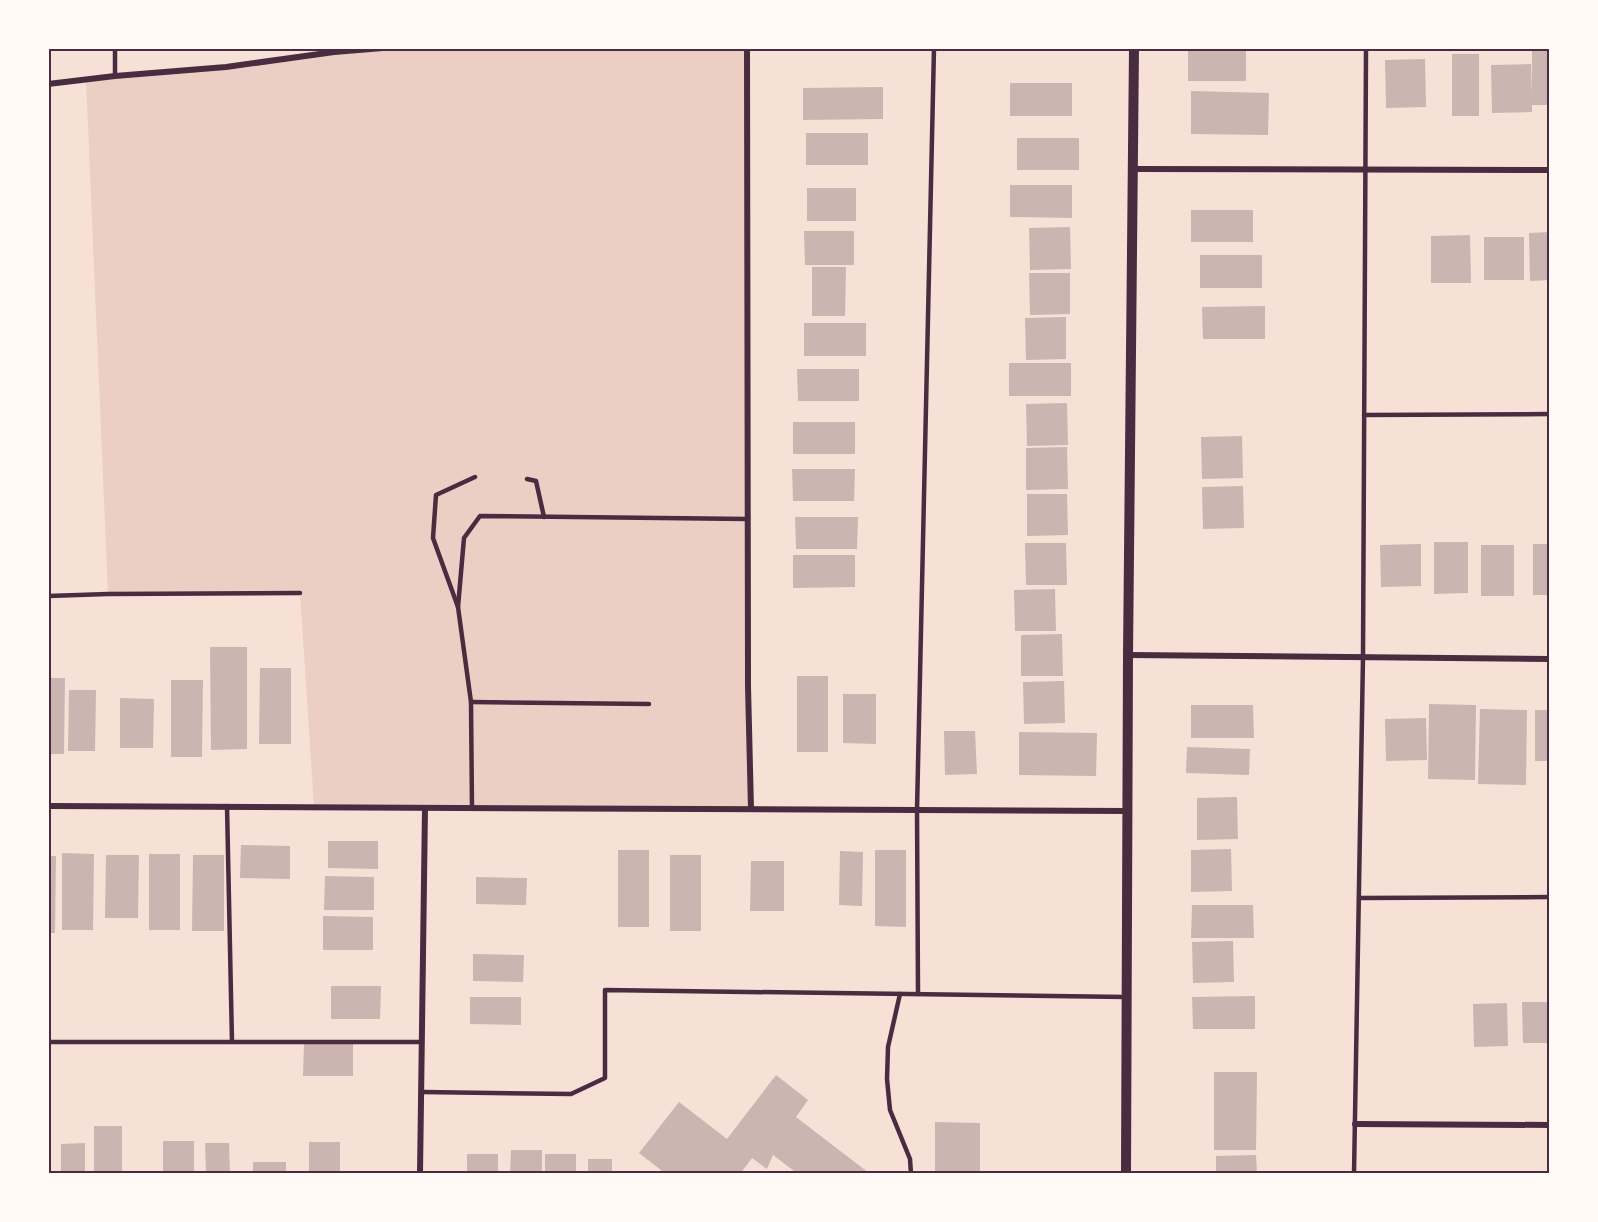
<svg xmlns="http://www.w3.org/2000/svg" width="1598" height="1222" viewBox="0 0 1598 1222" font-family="'Open Sans',sans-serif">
	<rect width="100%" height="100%" fill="#f7e1d7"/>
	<!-- green -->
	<polygon fill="#ebcfc5" points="383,48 747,48 751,809 314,807 300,593 108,594 86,80"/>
	<!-- building -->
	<g fill="#ccb4b1">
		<polygon points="1246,48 1246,81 1188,81 1188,49"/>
		<polygon points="1532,48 1550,48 1550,105 1532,105 1532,112 1492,113 1491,65 1531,64 1532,95"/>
		<rect x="1452" y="54" width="27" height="62"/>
		<polygon points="1425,59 1426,107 1386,108 1385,60"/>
		<rect x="1010" y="83" width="62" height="33"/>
		<polygon points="883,87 883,119 803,120 803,88"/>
		<polygon points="1191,91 1269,93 1268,135 1191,134"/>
		<rect x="806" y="133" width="62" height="32"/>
		<rect x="1017" y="138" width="62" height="32"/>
		<polygon points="1010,185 1072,185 1072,218 1010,217"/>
		<rect x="807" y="188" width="49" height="33"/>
		<rect x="1191" y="210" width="62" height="32"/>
		<polygon points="1070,227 1071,269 1030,270 1029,228"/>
		<polygon points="804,231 854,231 854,265 805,265"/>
		<polygon points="1550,232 1550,280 1530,281 1529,233"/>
		<polygon points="1470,235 1471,283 1431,283 1431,236"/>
		<rect x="1484" y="237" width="40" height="43"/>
		<rect x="1200" y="255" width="62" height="33"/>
		<polygon points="812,267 846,267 845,316 812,316"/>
		<polygon points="1029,273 1070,273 1070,314 1030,315"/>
		<polygon points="1265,306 1265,339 1203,339 1202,307"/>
		<polygon points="1066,317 1066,359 1026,360 1025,318"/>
		<rect x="804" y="323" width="62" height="33"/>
		<rect x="1009" y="363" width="62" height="33"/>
		<polygon points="797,369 859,369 859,401 798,401"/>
		<polygon points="1067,403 1068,445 1027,446 1026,404"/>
		<rect x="793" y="422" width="62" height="32"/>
		<polygon points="1242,436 1243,478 1202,479 1201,437"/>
		<polygon points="1067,447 1068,489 1026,490 1026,448"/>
		<polygon points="792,469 855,469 854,501 793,501"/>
		<polygon points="1243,486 1244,528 1203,529 1202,487"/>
		<polygon points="1027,494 1067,494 1068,535 1027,536"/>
		<polygon points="795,517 858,517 857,549 796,549"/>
		<polygon points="1434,542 1468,542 1468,593 1434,594"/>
		<polygon points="1025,543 1066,543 1067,585 1026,585"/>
		<polygon points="1421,544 1421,586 1381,587 1380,545"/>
		<rect x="1533" y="544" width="17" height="51"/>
		<rect x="1481" y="545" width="33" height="51"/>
		<polygon points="793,555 855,555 855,587 793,588"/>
		<polygon points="1055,589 1056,631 1015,631 1014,590"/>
		<polygon points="1062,634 1063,676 1021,676 1021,635"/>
		<polygon points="210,647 247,647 247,749 211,750"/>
		<polygon points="260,668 291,668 291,744 259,744"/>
		<rect x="797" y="676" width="31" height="76"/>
		<polygon points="48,678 65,678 64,754 48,754"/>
		<polygon points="171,680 203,680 202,757 171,757"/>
		<polygon points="1064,681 1065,723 1024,724 1023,682"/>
		<polygon points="69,690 96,690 95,751 68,751"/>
		<polygon points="843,694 876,694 876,744 843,743"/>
		<polygon points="120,698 154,699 153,748 120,748"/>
		<polygon points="1429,704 1476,705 1475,780 1428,779"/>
		<polygon points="1191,705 1253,705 1254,738 1191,738"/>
		<polygon points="1480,709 1527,710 1526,785 1478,784"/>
		<rect x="1535" y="710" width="15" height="51"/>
		<polygon points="1426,718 1427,760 1386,761 1385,719"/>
		<polygon points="944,731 975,731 977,774 945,775"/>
		<polygon points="1019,732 1097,733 1096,776 1019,775"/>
		<polygon points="1187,747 1250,749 1249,775 1186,773"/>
		<polygon points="1237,797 1238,839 1197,840 1197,798"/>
		<polygon points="328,841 378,841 378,869 328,868"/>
		<polygon points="241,845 290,846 290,879 240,878"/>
		<polygon points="1231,849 1232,891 1191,892 1191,850"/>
		<rect x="618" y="850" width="31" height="77"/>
		<polygon points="875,850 906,850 906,927 875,926"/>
		<polygon points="840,851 863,852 862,906 839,905"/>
		<polygon points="62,853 94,854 93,930 62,930"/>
		<rect x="149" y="854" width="31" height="76"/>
		<polygon points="106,855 139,855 138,918 105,918"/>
		<polygon points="193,855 224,855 224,931 192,931"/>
		<rect x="670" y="855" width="31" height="76"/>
		<polygon points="48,856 56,856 55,933 48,933"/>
		<polygon points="751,861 784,861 784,911 750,911"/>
		<polygon points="325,876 374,877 374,910 324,910"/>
		<polygon points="476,877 527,878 526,905 476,904"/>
		<polygon points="1192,905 1253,905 1254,938 1191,938"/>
		<polygon points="323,916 373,917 373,950 323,950"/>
		<polygon points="1233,941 1234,982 1193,983 1192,942"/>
		<polygon points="473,954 524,955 523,982 473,981"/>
		<polygon points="331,986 381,986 380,1019 331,1019"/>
		<polygon points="1255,996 1255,1029 1193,1029 1192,997"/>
		<polygon points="470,997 521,997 521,1025 470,1024"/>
		<polygon points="1522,1002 1550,1002 1550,1043 1523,1043"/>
		<polygon points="1507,1003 1508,1046 1474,1047 1473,1004"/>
		<polygon points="304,1042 353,1043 353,1076 303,1076"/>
		<polygon points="1214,1072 1257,1072 1256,1150 1214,1150"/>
		<polygon points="776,1075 808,1100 796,1117 869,1173 868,1174 798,1174 773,1155 767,1169 752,1158 740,1174 666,1174 639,1153 679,1102 727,1139"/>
		<polygon points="935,1122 980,1123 980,1174 935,1174"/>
		<rect x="94" y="1126" width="28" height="48"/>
		<rect x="163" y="1141" width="31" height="33"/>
		<rect x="309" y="1142" width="31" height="32"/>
		<polygon points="85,1143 85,1174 61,1174 61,1144"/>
		<polygon points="205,1143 229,1143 230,1174 206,1174"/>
		<polygon points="511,1150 542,1150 542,1174 510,1174"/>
		<rect x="467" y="1154" width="31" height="20"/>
		<rect x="545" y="1154" width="31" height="20"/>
		<polygon points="1256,1155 1257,1174 1216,1174 1216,1156"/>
		<rect x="588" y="1159" width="24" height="15"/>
		<rect x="253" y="1162" width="33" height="12"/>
	</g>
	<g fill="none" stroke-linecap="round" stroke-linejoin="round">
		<!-- service -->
		<g stroke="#4a2c40" stroke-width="4.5">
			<polyline points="115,76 115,48"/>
			<polyline points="1364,415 1550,414"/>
			<polyline points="527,479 536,481 544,517"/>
			<polyline points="48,596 108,594 300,593"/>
			<polyline points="458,607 464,538 480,516 748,519"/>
			<polyline points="471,702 649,704"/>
			<polyline points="227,806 232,1042"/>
			<polyline points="472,808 471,702 458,607 433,538 436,495 475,477"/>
			<polyline points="1359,898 1550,897"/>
			<polyline points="900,994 888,1047 887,1079 890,1110 910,1159 911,1174"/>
			<polyline points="918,994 917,810 934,48"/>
			<polyline points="48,1042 422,1042"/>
			<polyline points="422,1092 571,1094 605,1078 605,990 1126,997"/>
			<polyline points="1354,1174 1363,657 1366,48"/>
		</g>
		<!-- minor -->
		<g stroke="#4a2c40" stroke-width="6">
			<polyline points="747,48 748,686 751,809"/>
			<polyline points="48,84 115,76 226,67 334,52 383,48"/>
			<polyline points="1133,169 1550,170"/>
			<polyline points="1128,655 1550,659"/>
			<polyline points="48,806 1128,811"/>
			<polyline points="1355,1124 1550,1125"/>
			<polyline points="420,1174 425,808"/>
		</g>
		<!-- tertiary -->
		<polyline stroke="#4a2c40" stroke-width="10" points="1126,1174 1128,655 1134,48"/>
	</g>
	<!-- border -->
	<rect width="1598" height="1222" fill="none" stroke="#fffaf5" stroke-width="99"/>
	<rect x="50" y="50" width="1498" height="1122" fill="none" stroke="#4a2c40" stroke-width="2"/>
</svg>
